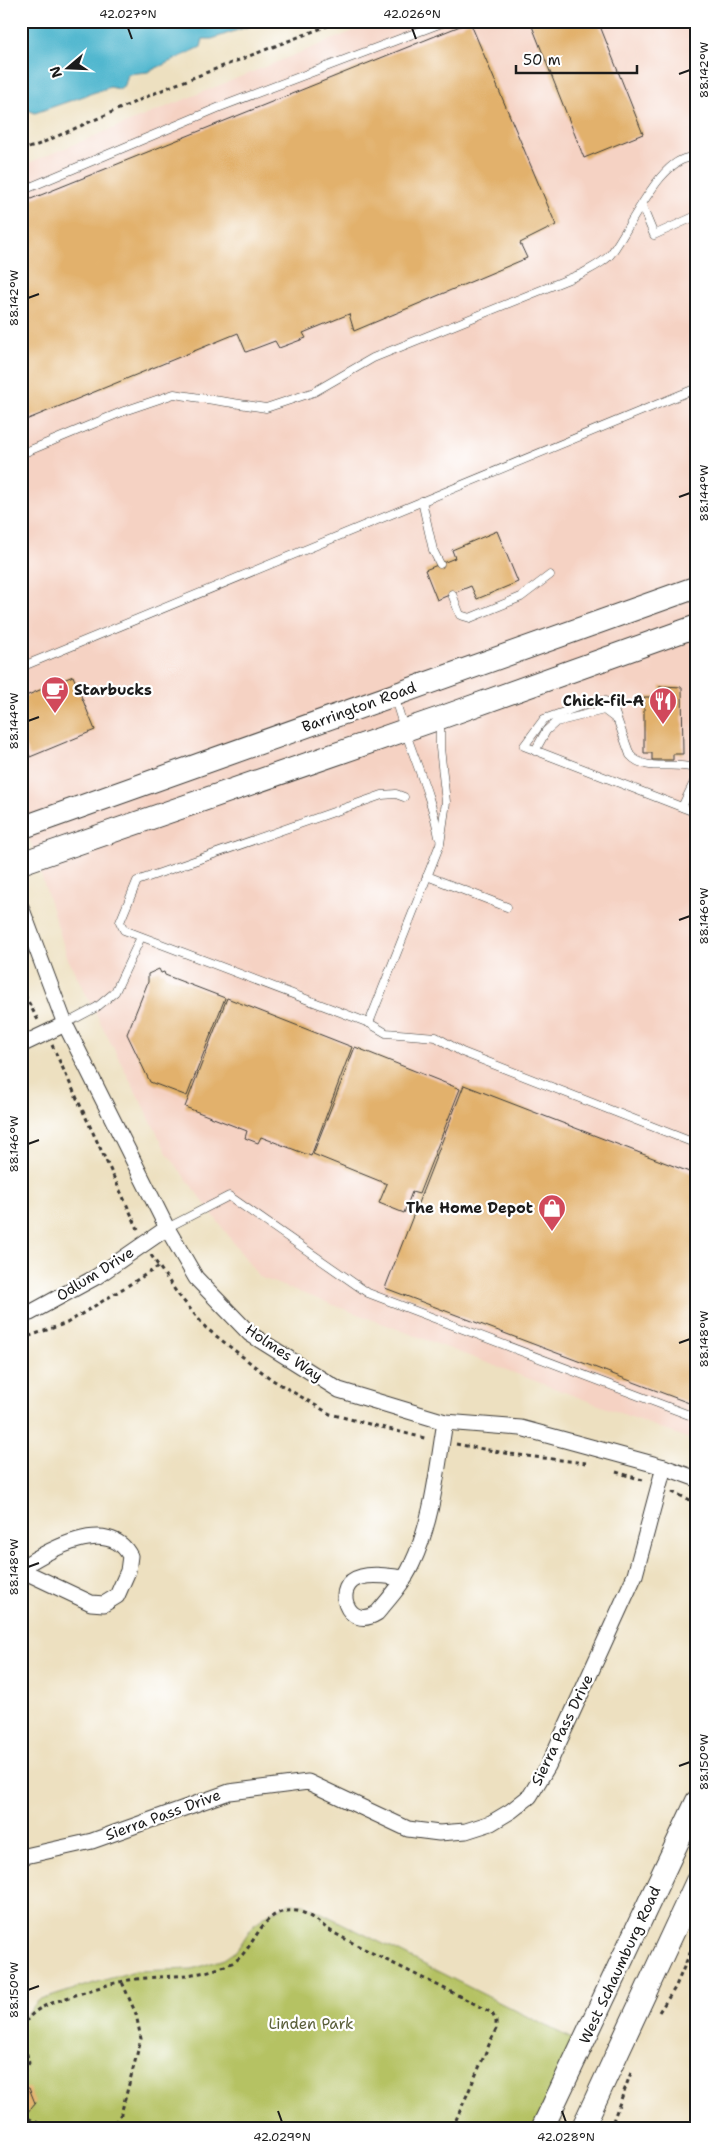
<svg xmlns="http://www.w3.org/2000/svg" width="718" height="2150" viewBox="0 0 718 2150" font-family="'Shantell Sans',sans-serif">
	<rect width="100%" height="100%" fill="#fff"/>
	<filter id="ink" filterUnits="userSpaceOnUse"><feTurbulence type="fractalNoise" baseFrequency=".02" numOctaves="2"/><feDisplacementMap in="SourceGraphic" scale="10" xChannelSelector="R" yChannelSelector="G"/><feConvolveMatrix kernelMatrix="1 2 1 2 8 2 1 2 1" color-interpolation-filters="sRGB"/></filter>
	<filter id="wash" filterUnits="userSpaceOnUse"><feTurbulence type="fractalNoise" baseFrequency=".0096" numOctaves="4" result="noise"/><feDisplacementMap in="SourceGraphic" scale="20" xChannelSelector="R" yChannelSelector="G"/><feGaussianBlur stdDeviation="1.12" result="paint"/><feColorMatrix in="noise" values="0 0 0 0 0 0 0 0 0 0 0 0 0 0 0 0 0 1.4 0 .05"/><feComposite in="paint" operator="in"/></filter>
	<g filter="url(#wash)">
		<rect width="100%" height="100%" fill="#ede0c0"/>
		<!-- built -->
		<polygon fill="#f5d2c3" points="378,21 697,21 697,1442 259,1277 167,1153 68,959 21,812 21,166"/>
		<!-- green -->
		<polygon fill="#b5c263" stroke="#686f40" points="290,1904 304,1904 574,2040 533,2129 21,2129 21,2021 38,2001 81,1987 135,1971 192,1969 224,1959 237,1950 253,1925 271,1912"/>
		<!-- water -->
		<polygon fill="#51b7cf" stroke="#366a76" points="31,21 264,21 212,39 203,39 201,47 148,72 128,74 125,85 119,89 110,87 35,113 23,108 21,105 21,29"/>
		<g id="blocks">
			<!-- building -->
			<g fill="#e2b16c">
				<polygon points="530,21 598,21 643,134 584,158"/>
				<polygon points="470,22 556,225 520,243 527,258 354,331 349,314 303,333 306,338 279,348 275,341 246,352 238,333 21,422 21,203"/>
				<polygon points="497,531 518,582 477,599 471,586 437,600 425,570 455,558 452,550"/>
				<polygon points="73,676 95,730 30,757 21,737 21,698"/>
				<polygon points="660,686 682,687 683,754 673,754 673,760 652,760 652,753 644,753 644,697 660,697"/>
				<polygon points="159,969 161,973 164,972 165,975 225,998 187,1096 150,1082 127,1034 148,982 148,974"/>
				<polygon points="227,998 352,1047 311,1156 261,1137 258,1143 245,1138 247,1131 185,1107"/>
				<polygon points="355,1047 460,1089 419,1194 412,1192 404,1213 379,1203 387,1184 313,1154"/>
				<polygon points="464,1085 697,1175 697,1406 385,1288"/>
				<polygon points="21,2088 29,2088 35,2103 27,2113 21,2111"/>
			</g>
		</g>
	</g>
	<g filter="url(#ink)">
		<use href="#blocks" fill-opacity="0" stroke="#3b3935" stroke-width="1"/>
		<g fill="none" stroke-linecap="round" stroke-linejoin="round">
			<!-- lane casing -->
			<g stroke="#3b3935" stroke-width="9">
				<g id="lane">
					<polyline points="21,191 220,107 447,21"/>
					<polyline points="642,206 654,235 696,216"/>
					<path d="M21 454 124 411 174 394 266 408 314 392 373 358 581 274C590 269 603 263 610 255 628 234 664 147 697 159"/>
					<polyline points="422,501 433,550 440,564"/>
					<polyline points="452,594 460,615 470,618 521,597 550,575"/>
					<polyline points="21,667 697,388"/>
					<path d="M395 698C407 745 430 789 439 837"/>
					<polyline points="535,751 546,731 556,722 604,710 616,719"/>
					<path d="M697 775 693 768C672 761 646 773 630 755L614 710 605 701H595L544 719 524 746 697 813"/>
					<polyline points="404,797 396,794 382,795 137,881 120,922 124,930 369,1023 386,1033 436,1037 462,1052 697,1144"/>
					<polyline points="682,807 697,776"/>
					<polyline points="427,876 507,907"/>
					<polyline points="369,1023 440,844 446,802 440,748 440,721"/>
					<polyline points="65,1024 97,1007 115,992 141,937"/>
					<polyline points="167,1228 229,1196 368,1293 697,1418"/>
				</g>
			</g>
			<!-- street casing -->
			<g stroke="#3b3935" stroke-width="17">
				<g id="street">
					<polyline points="21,907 65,1024 167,1228 196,1278 250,1334 339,1390 445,1422 521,1428 664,1467 697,1479"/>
					<polyline points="21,1045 65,1024"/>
					<polyline points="21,1315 30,1313 96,1277 167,1228"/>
					<path d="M21 1568C47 1551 109 1515 130 1556L128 1571 117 1596 104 1604 91 1603 21 1570"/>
					<path d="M405 1578C391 1577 375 1573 361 1577 331 1584 347 1632 377 1613 390 1598 404 1582 412 1564 433 1520 437 1469 445 1422"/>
					<polyline points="21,1857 92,1841 229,1792 308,1782 408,1829 439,1833 466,1831 491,1823 511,1811 530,1796 548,1766 635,1575 664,1467"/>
				</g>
			</g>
			<!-- secondary casing -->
			<g stroke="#3b3935" stroke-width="24">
				<g id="secondary">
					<polyline points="21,828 697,587"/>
					<polyline points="21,863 440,718 697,626"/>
					<polyline points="542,2129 697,1801"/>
					<polyline points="582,2129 697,1881"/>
				</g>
			</g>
			<!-- path -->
			<g stroke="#3b3935" stroke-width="3" stroke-dasharray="4 4" stroke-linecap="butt">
				<polyline points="21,150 35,146 169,87 340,21"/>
				<polyline points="21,988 39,1022"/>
				<polyline points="52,1045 138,1229"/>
				<polyline points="151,1255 177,1293 206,1328 271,1379 330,1414 428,1439"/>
				<polyline points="21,1339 67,1323 158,1267"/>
				<polyline points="456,1444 510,1454 586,1463"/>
				<polyline points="616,1472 646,1481"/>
				<polyline points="672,1492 697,1503"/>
				<polyline points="659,2012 675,1988 697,1937"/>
				<path d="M21 2029C33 2008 44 2006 66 1998 89 1991 112 1982 136 1979 171 1975 199 1978 232 1963 256 1951 259 1906 297 1911 310 1913 324 1928 336 1934 387 1962 440 1985 492 2013L496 2021V2029L452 2129"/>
				<polyline points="21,2030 29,2063 21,2076"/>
				<polyline points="21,2115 42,2125 59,2126 94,2122 108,2124 116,2121 121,2114 141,2039 136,2014 122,1982"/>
				<polyline points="108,2124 111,2129"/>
				<polyline points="610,2129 632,2070"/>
			</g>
			<!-- lane -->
			<use href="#lane" stroke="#fff" stroke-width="8"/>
			<!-- street -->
			<use href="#street" stroke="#fff" stroke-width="15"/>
			<!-- secondary -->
			<use href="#secondary" stroke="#fff" stroke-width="22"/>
		</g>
	</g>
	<!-- ticks -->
	<path fill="none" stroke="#1c1c1c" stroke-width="2" d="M128 28 132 39M412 28 416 39M679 74 690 70M28 298 39 294M679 497 690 493M28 721 39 717M679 920 690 916M28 1144 39 1140M679 1343 690 1339M28 1567 39 1563M679 1766 690 1762M28 1990 39 1986M278 2111 282 2122M562 2111 566 2122"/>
	<!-- icons -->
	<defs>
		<g id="cafe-pin" transform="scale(1.4375)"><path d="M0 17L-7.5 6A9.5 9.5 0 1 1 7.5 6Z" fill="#d1495b" stroke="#fff"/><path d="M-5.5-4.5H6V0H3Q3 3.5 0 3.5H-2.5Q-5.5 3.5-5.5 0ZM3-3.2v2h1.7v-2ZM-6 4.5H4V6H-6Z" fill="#fff"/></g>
		<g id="restaurant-pin" transform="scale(1.4375)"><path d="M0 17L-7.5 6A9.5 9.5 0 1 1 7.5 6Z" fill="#d1495b" stroke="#fff"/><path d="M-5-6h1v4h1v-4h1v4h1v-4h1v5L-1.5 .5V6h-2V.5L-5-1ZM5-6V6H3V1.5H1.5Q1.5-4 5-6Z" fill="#fff"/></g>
		<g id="shop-pin" transform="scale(1.4375)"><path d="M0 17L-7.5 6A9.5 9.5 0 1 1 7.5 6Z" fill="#d1495b" stroke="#fff"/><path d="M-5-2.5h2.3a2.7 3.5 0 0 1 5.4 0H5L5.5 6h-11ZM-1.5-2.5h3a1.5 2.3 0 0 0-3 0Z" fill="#fff"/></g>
	</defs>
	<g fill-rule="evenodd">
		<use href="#cafe-pin" x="55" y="690"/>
		<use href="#restaurant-pin" x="663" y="701"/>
		<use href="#shop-pin" x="552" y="1208"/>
	</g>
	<g text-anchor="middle" stroke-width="4.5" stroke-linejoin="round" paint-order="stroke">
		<!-- poi labels -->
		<g font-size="15" font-weight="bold" fill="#1c1c1c" stroke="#fff" text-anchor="end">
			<text x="74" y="695" text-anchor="start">Starbucks</text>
			<text x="644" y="706">Chick-fil-A</text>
			<text x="533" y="1213">The Home Depot</text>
		</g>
		<!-- street labels -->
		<g font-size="15" fill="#1c1c1c" stroke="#fff">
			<text transform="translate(359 707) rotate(-20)" y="5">Barrington Road</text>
			<text transform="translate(95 1274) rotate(-32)" y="5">Odlum Drive</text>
			<text transform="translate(284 1353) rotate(34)" y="5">Holmes Way</text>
			<text transform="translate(562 1730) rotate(-64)" y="5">Sierra Pass Drive</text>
			<text transform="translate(163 1815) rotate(-20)" y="5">Sierra Pass Drive</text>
			<text transform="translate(620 1965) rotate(-65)" y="5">West Schaumburg Road</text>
		</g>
		<!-- park labels -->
		<g font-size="15" fill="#595e38" stroke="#fff">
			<text x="311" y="2029">Linden Park</text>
		</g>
	</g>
	<!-- margin -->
	<rect width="718" height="2150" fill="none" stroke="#fff" stroke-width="55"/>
	<!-- north arrow -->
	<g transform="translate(68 68) rotate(251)" stroke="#ffffff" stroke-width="4" paint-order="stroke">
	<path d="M0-4L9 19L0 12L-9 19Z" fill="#1c1c1c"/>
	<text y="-8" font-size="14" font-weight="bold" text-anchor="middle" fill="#1c1c1c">N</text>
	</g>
	<!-- scale -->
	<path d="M516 65v8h121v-8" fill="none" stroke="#1c1c1c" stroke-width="2.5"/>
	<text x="523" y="65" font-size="15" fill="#1c1c1c" stroke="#ffffff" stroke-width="4" paint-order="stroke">50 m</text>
	<rect x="28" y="28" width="662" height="2094" fill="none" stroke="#1c1c1c" stroke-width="2"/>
	<g font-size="12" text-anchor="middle" fill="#1c1c1c">
		<text x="128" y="18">42.027°N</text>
		<text x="412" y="18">42.026°N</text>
		<text transform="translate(704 70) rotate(-90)" y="4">88.142°W</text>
		<text transform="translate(14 298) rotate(-90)" y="4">88.142°W</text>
		<text transform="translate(704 493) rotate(-90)" y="4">88.144°W</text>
		<text transform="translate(14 721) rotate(-90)" y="4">88.144°W</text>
		<text transform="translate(704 916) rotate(-90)" y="4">88.146°W</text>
		<text transform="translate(14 1144) rotate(-90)" y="4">88.146°W</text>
		<text transform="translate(704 1339) rotate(-90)" y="4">88.148°W</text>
		<text transform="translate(14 1567) rotate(-90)" y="4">88.148°W</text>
		<text transform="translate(704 1762) rotate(-90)" y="4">88.150°W</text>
		<text transform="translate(14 1990) rotate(-90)" y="4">88.150°W</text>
		<text x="282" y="2141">42.029°N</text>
		<text x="566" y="2141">42.028°N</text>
	</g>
</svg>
